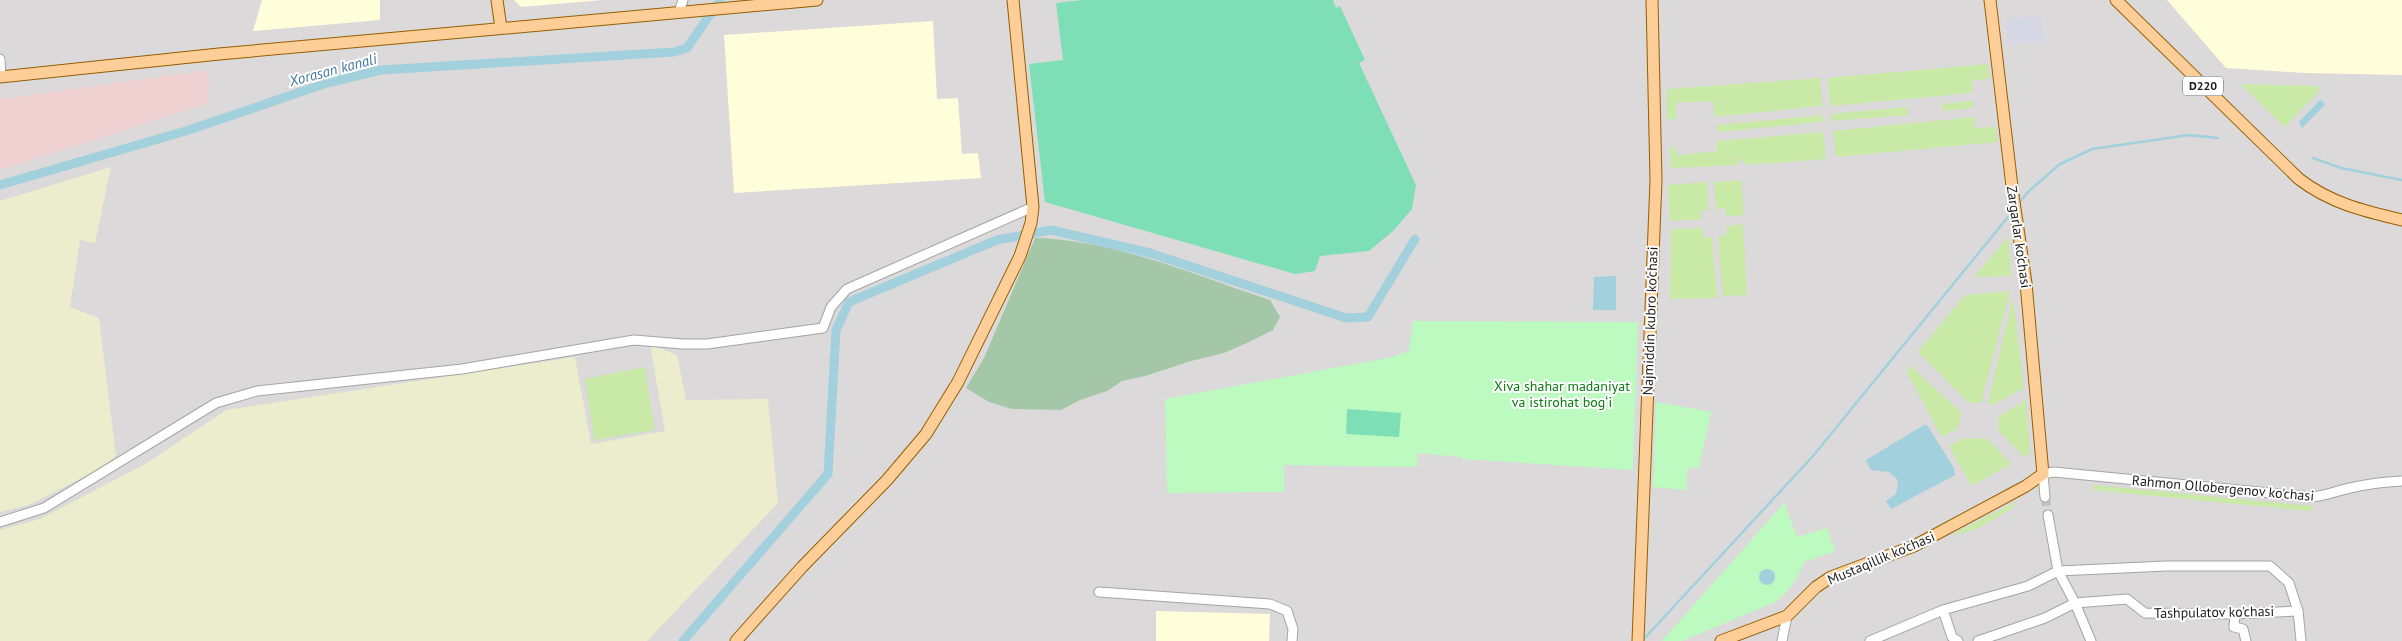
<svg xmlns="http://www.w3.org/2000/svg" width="2402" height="641" viewBox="0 0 2402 641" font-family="'PT Sans',sans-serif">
	<rect width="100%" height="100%" fill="#eeeae2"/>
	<!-- residential -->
	<rect fill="#dbd9d9" x="0" y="0" width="2402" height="641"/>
	<!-- commercial -->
	<polygon fill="#efd1d1" points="208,70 209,103 0,170 0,99"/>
	<!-- education -->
	<g fill="#fffeda">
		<polygon points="262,0 380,0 380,20 253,31"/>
		<polygon points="514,0 603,0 521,7"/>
		<polygon points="2167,0 2402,0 2402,75 2304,73 2226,68"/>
		<polygon points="933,21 937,99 958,98 962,154 978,153 981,178 734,193 724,35"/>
		<polygon points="1156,611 1270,614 1269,641 1156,641"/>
	</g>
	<!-- farmland -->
	<g fill="#ecedcd">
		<polygon points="111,167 95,243 80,240 70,307 99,318 116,456 99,469 29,505 0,512 0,201"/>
		<polygon points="650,345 677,355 686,400 768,399 778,503 647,641 0,641 0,530 40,519 145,464 226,410 575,357 591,444 665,431"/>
	</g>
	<!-- grass -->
	<g fill="#c9e9a7">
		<polygon points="1987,64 1990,78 1972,81 1972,93 1830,106 1828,78"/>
		<polygon points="1820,78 1822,106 1715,117 1713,101 1676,103 1676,119 1667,119 1667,89"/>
		<polygon points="2241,84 2318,86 2319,91 2284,127"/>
		<polygon points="1973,101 1973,108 1943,111 1942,104"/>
		<polygon points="1907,107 1908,115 1831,121 1831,114"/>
		<polygon points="1822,115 1823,122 1717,132 1716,125"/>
		<polygon points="1974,117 1975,128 1995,127 1997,142 1836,157 1833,131"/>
		<polygon points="1823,132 1826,159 1747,165 1738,157 1739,165 1671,168 1670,147 1675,146 1677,155 1717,151 1717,141"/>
		<polygon points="1741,180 1744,215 1726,216 1725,208 1716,209 1714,182"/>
		<polygon points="1707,182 1708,210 1701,210 1701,219 1670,221 1668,185"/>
		<polygon points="1743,224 1747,295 1723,296 1718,236 1726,236 1727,226"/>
		<polygon points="1702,228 1703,237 1712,237 1717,298 1670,299 1671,229"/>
		<polygon points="2008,237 2011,276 1974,277"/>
		<polygon points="2010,291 1981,403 1969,403 1918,352 1965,295"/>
		<polygon points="2013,297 2024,388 1993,405 1988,403"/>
		<polygon points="1909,365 1961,412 1958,429 1942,437 1907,373"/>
		<polygon points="645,367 655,430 594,440 585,379"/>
		<polygon points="2026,400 2030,453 2024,457 1998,430 1999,416"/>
		<polygon points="1964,438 1988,439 2011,464 1971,486 1949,446"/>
		<polygon points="2093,485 2312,506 2314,509 2308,511 2093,490"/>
		<path d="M2016 502 2012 509C1994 518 1973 535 1952 534Z"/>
	</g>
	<!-- cemetery -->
	<path fill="#a3c7a7" d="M1035 238C1115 240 1194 275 1270 300L1280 317 1273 330 1249 342 1224 353 1191 361 1145 376 1122 381 1107 391 1080 400 1061 410 1012 409 989 402 966 388 984 358Z"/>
	<!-- park -->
	<g fill="#bdfac0">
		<polygon points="1413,321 1638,322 1633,470 1462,459 1461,457 1418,453 1417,467 1284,465 1284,492 1167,493 1165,399 1393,357 1409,351"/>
		<polygon points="1656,402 1711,412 1699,468 1688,467 1686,490 1653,487"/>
		<path d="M1784 503 1797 537 1827 528 1835 551 1804 562C1797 579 1790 591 1775 602L1682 641H1662Z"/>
	</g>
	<!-- pitch -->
	<g fill="#7edfb7">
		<polygon points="1082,0 1333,0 1336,8 1340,6 1365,60 1359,63 1416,185 1412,209 1393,231 1369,251 1320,256 1315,271 1295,274 1045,202 1029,64 1063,60 1056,3"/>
		<polygon points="1347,409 1401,413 1399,437 1346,434"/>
	</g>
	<!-- plaza -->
	<polygon fill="#d6d7e4" points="2040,14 2045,42 2009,45 2006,20"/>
	<!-- water -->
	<g fill="#a2d1dd">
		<polygon points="2322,100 2325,105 2302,128 2299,122 2319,101"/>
		<polygon points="1616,276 1616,310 1593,310 1594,277"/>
		<polygon points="1924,425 1927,425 1954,468 1955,475 1891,509 1886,501 1896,494 1898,484 1897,479 1889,472 1871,470 1866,460"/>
		<circle cx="1767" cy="577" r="8"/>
	</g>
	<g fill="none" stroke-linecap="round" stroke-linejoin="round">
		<!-- stream -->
		<g stroke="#a2d1dd" stroke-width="2.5">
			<polyline points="2313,158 2341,168 2402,180"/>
			<polyline points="2018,204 2029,191 2060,164 2092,149 2189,135 2218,138"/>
			<polyline points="1642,641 1813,456 2012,212"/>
		</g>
		<!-- canal -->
		<g stroke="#a2d1dd" stroke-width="9">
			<polyline points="0,185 189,130 327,83 381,70 674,52 687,48 720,0"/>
			<polyline points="683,641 828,474 836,330 849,302 997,240 1051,230 1150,253 1346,318 1368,317 1415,239"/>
		</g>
		<!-- minor-tunnel -->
		<polyline stroke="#c4c1bb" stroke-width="9" stroke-dasharray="9 4.5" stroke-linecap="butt" points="2045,497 2048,515"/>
		<!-- minor casing -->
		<g stroke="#a4a4a4" stroke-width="11">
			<g id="minor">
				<polyline points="679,12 683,0"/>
				<polyline points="0,59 1,77"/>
				<path d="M2045 497 2043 474 2054 472 2311 497C2325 496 2336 491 2350 488 2367 484 2384 482 2402 481"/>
				<polyline points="2048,515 2058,571 2075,603 2091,641"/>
				<polyline points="0,522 44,508 216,403 257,391 462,369 634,340 683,344 707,344 823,328 831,307 847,289 1033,207"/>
				<polyline points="1099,592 1270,604 1287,611 1293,629 1292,641"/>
				<polyline points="1943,610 1952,637 1958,641"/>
				<polyline points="2235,614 2234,627 2243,629 2246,641"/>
				<polyline points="1782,641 1787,616"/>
				<polyline points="1870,641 1943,610 2028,586 2058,571 2166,566 2270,566 2289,583 2298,611 2301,641"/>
				<polyline points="1978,641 2045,618 2075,603 2127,599 2145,613 2235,614 2298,611"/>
			</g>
		</g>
		<!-- major casing -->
		<g stroke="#955f00" stroke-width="13">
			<g id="major">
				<polyline points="497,0 501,28"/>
				<path d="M2116 0 2299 179C2330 203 2364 211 2402 220"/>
				<polyline points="0,77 219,54 817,0"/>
				<polyline points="736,641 802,567 887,480 926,434 958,382 1020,256 1031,223 1033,207 1013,0"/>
				<polyline points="1638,641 1656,180 1652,0"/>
				<polyline points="1721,641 1787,616 1816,587 1831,577 1914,546 2026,486 2043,474 2026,283 2013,195 1990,0"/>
			</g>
		</g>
		<!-- minor -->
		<use href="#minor" stroke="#fff" stroke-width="9"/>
		<!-- major -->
		<use href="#major" stroke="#fdce98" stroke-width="11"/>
	</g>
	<g text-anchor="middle" stroke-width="4" stroke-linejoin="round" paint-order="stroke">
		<!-- shield labels -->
		<rect fill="#fff" stroke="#616161" stroke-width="1" x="2183" y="76.5" width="40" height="19" rx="4"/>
		<g font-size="12" font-weight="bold" fill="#1d1d1d">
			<text x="2203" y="90">D220</text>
		</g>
		<!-- street labels -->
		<g font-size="14" fill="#1d1d1d" stroke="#fff">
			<text transform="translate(2019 237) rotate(82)" y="5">Zargarlar ko'chasi</text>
			<text transform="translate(1650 321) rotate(-88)" y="5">Najmiddin kubro ko'chasi</text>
			<text transform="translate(2223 488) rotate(5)" y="5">Rahmon Ollobergenov ko'chasi</text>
			<text transform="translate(1881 558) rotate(-23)" y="5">Mustaqillik ko'chasi</text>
			<text transform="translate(2214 612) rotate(-1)" y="5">Tashpulatov ko'chasi</text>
		</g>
		<!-- park labels -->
		<g font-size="14" fill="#0a7b10" stroke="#fff">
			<text x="1562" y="391">Xiva shahar madaniyat<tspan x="1562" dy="16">va istirohat bogʻi</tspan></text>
		</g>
		<!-- water labels -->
		<g font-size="15" font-style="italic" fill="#4578a5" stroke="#fff">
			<text transform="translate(333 70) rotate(-15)" y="5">Xorasan kanali</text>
		</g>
	</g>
</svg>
